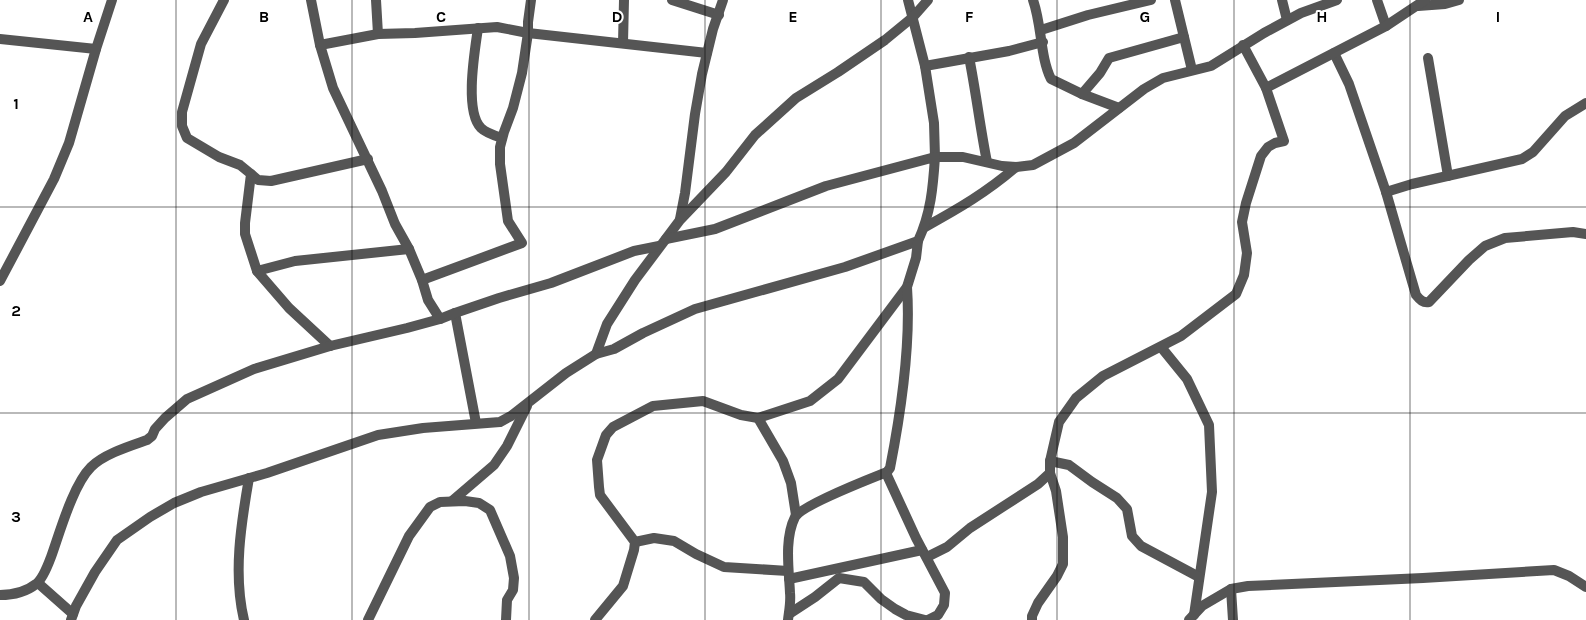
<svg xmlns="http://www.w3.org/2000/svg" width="1586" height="620" viewBox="0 0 1586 620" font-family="Karla,sans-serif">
	<rect width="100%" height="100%" fill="#fff"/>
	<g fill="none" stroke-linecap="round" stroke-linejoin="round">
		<!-- minor -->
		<g stroke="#555" stroke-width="10">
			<polyline points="224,0 201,44 182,112 182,126 187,138 219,157 240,165 251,174 245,223 245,234 257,271 295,261 409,249"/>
			<polyline points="311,0 320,45 333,88 382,191 395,224 409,249 422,280 428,300 440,319"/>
			<polyline points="376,0 378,34"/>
			<polyline points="672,0 719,15"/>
			<polyline points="908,0 925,66 934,123 935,157 963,157 1002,166 1016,167 1033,165 1074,143 1144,89 1163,78 1211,66 1264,33 1301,13 1337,0"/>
			<path d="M1033 0C1042 25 1040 57 1051 79L1082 94 1119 108"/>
			<polyline points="1175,0 1192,70"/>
			<polyline points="1282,0 1287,20"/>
			<polyline points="1377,0 1386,26"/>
			<polyline points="1418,6 1445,4 1459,0"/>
			<path d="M478 28C475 50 464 111 481 128 486 133 496 136 502 138"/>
			<polyline points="1041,30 1088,15 1151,0"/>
			<polyline points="0,39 96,49"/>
			<polyline points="623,43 624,0"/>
			<polyline points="320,45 378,34 415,33 497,27 528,33 707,53"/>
			<path d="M1334 53 1349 84 1386 192 1416 295C1420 300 1423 303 1429 302L1469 260 1485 246 1505 238 1573 232 1586 234"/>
			<path d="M969 57C976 92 980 127 987 162"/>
			<polyline points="1428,58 1448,176"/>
			<polyline points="925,66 1009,51 1043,42"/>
			<polyline points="1266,88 1386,26 1425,0"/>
			<polyline points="1082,94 1100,73 1109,58 1184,37"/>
			<polyline points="251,174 258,180 271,181 368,159"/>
			<polyline points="1386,192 1412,184 1522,159 1533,152 1565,116 1586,103"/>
			<polyline points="680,219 685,193 695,114 702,74 713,29 723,0"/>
			<path d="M925 227C958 209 987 192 1016 167"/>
			<polyline points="257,271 289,308 330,346"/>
			<polyline points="422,280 522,243 508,221 500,164 500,147 504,132 513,108 522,73 528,33 528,22 531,0"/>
			<polyline points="0,281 54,179 69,143 96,49 112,0"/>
			<polyline points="455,313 476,423"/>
			<polyline points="1161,347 1187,379 1209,425 1212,492 1194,615"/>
			<polyline points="596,354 607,324 635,280 680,220 726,172 755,135 796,98 838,72 885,40 913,17 928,0"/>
			<polyline points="758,418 783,461 791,483 796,515"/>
			<polyline points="1050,461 1069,465 1092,482 1117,498 1127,509 1132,536 1141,546 1199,577"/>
			<polyline points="886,473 916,538 945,593 944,605 938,615 928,620"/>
			<polyline points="452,501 494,465 507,446 527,406"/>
			<polyline points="635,542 654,538 674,541 696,554 724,567 788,571"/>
			<polyline points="927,557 947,547 970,528 1038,484 1050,473"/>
			<polyline points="789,579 922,550"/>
			<polyline points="38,583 73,614"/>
			<polyline points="1231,589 1233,620"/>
			<path d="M0 595C12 595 26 592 36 584 43 579 48 565 51 557 60 532 73 485 91 467 104 454 130 446 147 440L152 436 155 429 165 418 187 399 254 369 330 346 407 328 440 319 455 313 499 298 551 283 634 251 659 246"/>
			<polyline points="789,614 815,597 839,578 864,582 881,599 895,609 906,615 925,620"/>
			<path d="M71 620 76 606 95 572 117 540 150 517 174 503 201 492 267 473 378 435 423 428 500 422 511 416 566 373 596 354 614 349 643 333 695 309 845 267 918 241C931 213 933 187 935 157L826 186 715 229 666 239"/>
			<path d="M244 620C233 574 241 524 249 478"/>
			<polyline points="368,620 409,536 430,507 440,502 465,501 479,503 490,510 510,556 514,578 513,590 507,600 506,620"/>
			<polyline points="595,620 623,586 634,550 635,542 600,495 599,487 597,460 606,435 613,427 653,406 703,401 741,415 758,418 810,401 838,379 907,287 916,258 918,241"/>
			<path d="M788 620C789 611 791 602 790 593 789 570 784 539 795 517 802 505 872 478 887 472L890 468C901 412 911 344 907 287"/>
			<polyline points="1032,620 1032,616 1038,603 1057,576 1063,564 1063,537 1056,491 1050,473 1050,461 1059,422 1076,398 1103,376 1181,336 1236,294 1244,275 1247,253 1242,222 1246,203 1261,156 1268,147 1275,143 1284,141 1266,88 1243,45"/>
			<polyline points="1189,620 1202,606 1231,589 1248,586 1423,578 1554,570 1569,576 1586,587"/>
		</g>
	</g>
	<!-- grid -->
	<path fill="none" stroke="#000" stroke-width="1" stroke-opacity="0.55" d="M176 0V620M352 0V620M529 0V620M705 0V620M881 0V620M1057 0V620M1234 0V620M1410 0V620M0 207H1586M0 413H1586"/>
	<g font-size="16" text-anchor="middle" font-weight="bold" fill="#000" stroke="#fff" stroke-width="4" stroke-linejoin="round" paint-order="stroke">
		<text x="88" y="22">A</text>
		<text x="264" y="22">B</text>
		<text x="441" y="22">C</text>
		<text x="617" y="22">D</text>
		<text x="793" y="22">E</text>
		<text x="969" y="22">F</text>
		<text x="1145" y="22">G</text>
		<text x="1322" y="22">H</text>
		<text x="1498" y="22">I</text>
		<text x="16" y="109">1</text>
		<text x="16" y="316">2</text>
		<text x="16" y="522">3</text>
	</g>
</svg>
